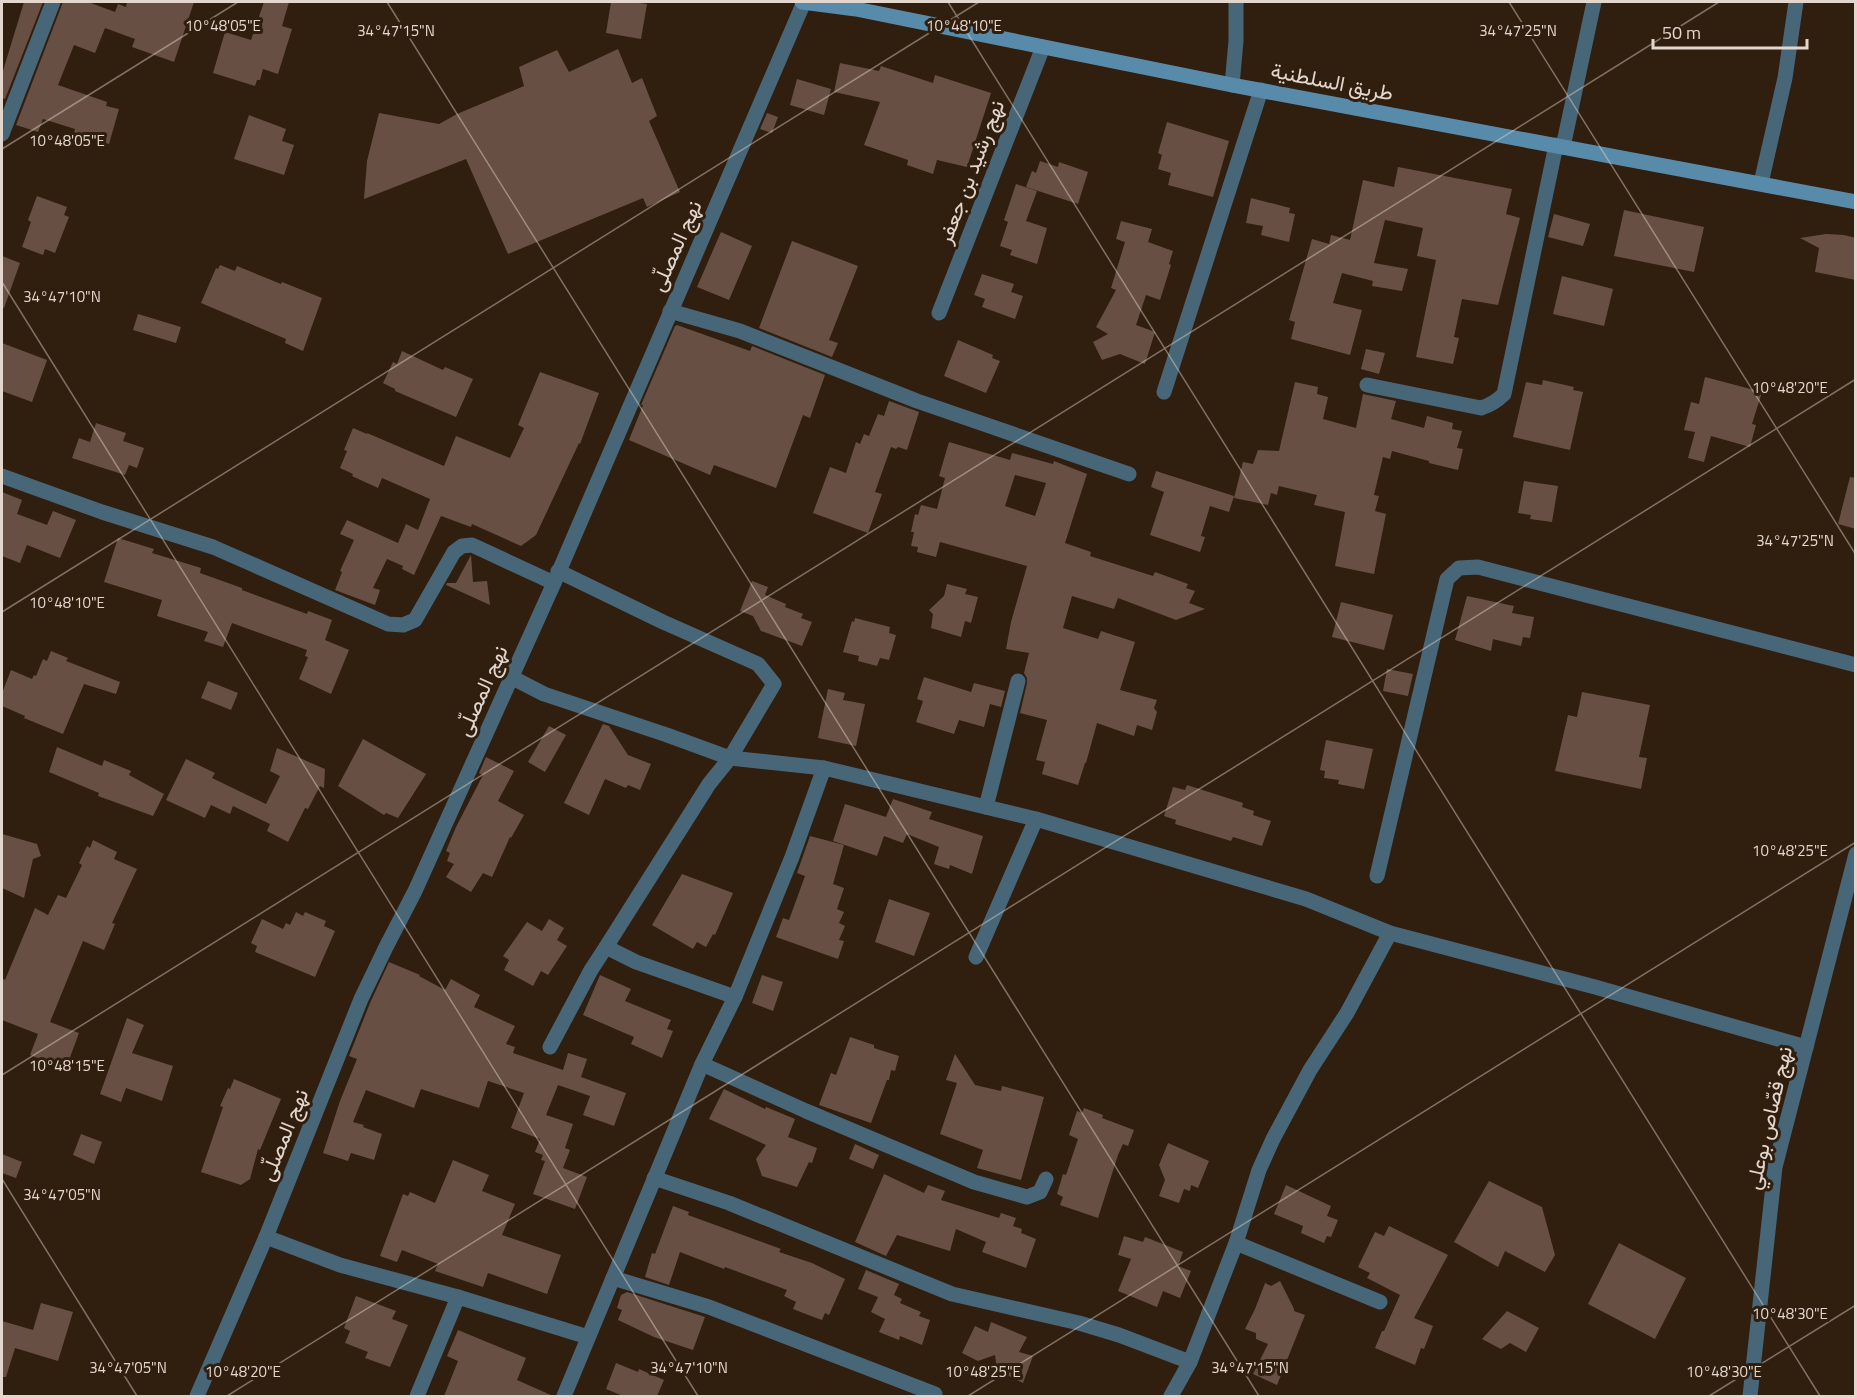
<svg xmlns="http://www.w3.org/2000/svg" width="1857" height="1398" viewBox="0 0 1857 1398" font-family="'Titillium Web',Vazirmatn,sans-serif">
	<rect width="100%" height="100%" fill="#301e0f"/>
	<!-- building -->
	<g fill="#675043" fill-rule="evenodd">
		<polygon points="24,2 43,2 5,99 2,98 2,74"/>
		<polygon points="63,2 88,2 115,12 118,4 126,7 127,2 194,2 174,62 132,47 135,39 105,28 95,53 74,45 58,85 107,102 106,106 119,109 109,144 74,134 75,129 43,119 38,132 16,125"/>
		<polygon points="264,2 289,2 282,26 292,29 278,74 263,69 260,80 257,80 255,86 213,73 225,32 251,40"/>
		<polygon points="611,2 631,2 647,4 641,39 606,33"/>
		<polygon points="618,49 632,83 642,78 657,116 649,121 680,192 647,207 643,198 508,254 466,159 364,199 367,161 379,113 439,124 457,114 524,86 519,67 557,50 569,72"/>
		<polygon points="840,63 879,71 881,66 933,83 935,75 991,93 967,167 937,160 933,174 907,165 908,160 864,145 880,102 834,92"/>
		<polygon points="797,79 831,89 824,115 790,105"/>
		<polygon points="767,113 778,117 772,133 760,129"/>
		<polygon points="249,115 286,129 282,141 294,145 284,175 234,159"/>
		<polygon points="1167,122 1229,141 1213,197 1168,185 1171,173 1158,169 1162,155 1158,153"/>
		<polygon points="1040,161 1058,167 1059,162 1088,172 1078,204 1026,187 1032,171 1036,173"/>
		<polygon points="1398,167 1512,189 1506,214 1520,218 1498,305 1462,299 1454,337 1459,338 1453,364 1416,357 1436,260 1417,256 1423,228 1385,220 1374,263 1408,269 1402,291 1372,286 1373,281 1342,273 1333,303 1362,310 1350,355 1291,339 1295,322 1289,320 1312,239 1329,244 1331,235 1350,240 1363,180 1394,187"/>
		<polygon points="1016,184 1037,191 1026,221 1047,228 1037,264 1010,255 1012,250 1000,246 1008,222 1004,220"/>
		<polygon points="37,196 67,207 64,215 69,217 55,253 45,249 43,255 22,247 31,222 28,220"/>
		<polygon points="1251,198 1290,208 1289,213 1295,214 1289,242 1261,235 1263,226 1246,223"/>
		<polygon points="1624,210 1704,227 1694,272 1614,256"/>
		<polygon points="1554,214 1590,224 1583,246 1548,237"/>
		<polygon points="1121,221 1152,229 1148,242 1173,251 1169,264 1171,265 1160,300 1146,295 1136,325 1155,332 1145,364 1120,354 1102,360 1093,342 1108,334 1096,327 1116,290 1111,288 1125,242 1116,239"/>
		<polygon points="721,232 752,246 729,300 697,287"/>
		<polygon points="1826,234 1844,235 1856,238 1856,280 1815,272 1819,248 1800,238"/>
		<polygon points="792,241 858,266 829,340 838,343 832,357 759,328"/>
		<polygon points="2,256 20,263 4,308 2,307"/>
		<polygon points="220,265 235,271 237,266 281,284 282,282 322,298 303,351 285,343 286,339 201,303 216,268 218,269"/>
		<polygon points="982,274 1014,284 1011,292 1023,296 1015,319 982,307 985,299 974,295"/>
		<polygon points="1562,276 1613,289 1604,326 1553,314"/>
		<polygon points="138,314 181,327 176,343 133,330"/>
		<polygon points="677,325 750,351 752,346 825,375 810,418 803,415 776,488 714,465 710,475 629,440 643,405 641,405 675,326"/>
		<polygon points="958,340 993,355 992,358 1000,361 986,393 944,376"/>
		<polygon points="2,343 47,360 32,402 2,391"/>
		<polygon points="1366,349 1385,353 1379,374 1361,369"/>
		<polygon points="402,351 443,370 445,367 473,379 456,417 395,391 395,389 383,383 393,362 397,364"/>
		<polygon points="540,372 599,393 580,444 579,443 536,535 521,546 472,524 471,527 441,516 414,575 402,569 403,566 387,559 373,588 380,590 375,605 335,590 342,572 340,571 354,540 340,534 347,520 398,543 406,524 418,530 430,499 382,478 378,488 352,476 353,474 340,468 347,451 344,450 353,428 367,434 367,433 444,466 456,436 510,458 524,428 518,425"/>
		<polygon points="1705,377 1762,392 1752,424 1756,425 1750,447 1711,436 1704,462 1688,458 1695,432 1684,430 1691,402 1699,404"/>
		<polygon points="1543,380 1574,387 1573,390 1583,392 1570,450 1513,437 1526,382 1542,385"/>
		<polygon points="1295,382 1318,387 1317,394 1328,397 1323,419 1356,428 1363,394 1396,401 1391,419 1424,428 1427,416 1453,423 1452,429 1462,431 1457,448 1463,449 1458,470 1429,463 1429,461 1392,451 1390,459 1383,457 1374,495 1379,496 1375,511 1386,514 1374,574 1335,566 1345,512 1314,505 1317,495 1279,486 1277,495 1271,493 1268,505 1234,498 1243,462 1253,464 1258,450 1279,451"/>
		<polygon points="889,401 919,412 907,450 898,447 896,449 891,447 875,492 882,494 868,533 813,513 830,467 846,473 856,442 860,444 864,434 869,436 878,414 884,416"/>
		<polygon points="96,423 126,433 123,441 144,448 137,468 129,465 125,475 72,458 79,438 90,442"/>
		<path d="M949 442 1010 460 1012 453 1053 464 1054 461 1087 474 1065 543 1091 552 1090 556 1153 576 1155 572 1188 584 1186 588 1195 591 1189 603 1205 609 1176 620 1118 598 1114 609 1072 596 1063 628 1098 639 1101 631 1135 642 1120 690 1157 700 1154 708 1157 712 1152 730 1137 725 1134 736 1097 723 1086 763H1085L1078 785 1042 774 1045 762 1036 760 1047 720 1020 713 1027 683V678L1024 673 1029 653 1006 649 1011 622 1027 566 940 542 936 557 917 552 918 547 911 546 914 532H911L915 514 918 515 921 505 937 509 945 478 939 476ZM1015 475 1046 483 1035 516 1005 506Z"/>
		<polygon points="1156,471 1234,496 1229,512 1210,506 1201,536 1205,537 1200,552 1150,535 1164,492 1151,487"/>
		<polygon points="1850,477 1856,478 1856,529 1838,524"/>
		<polygon points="1524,481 1558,486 1552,522 1530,519 1531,515 1518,513"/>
		<polygon points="2,492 22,500 17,514 47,525 53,511 76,520 60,558 27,545 20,563 2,556"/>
		<polygon points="118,538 154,549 152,553 201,568 200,573 242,588 242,590 307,614 308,611 332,620 325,640 349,650 331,694 299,679 308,657 305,656 307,650 232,623 223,647 204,641 208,632 157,616 162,600 104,582"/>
		<polygon points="471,555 473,582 487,581 490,605 446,585 447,583 456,583"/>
		<polygon points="752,581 768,587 765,595 786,604 785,607 803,614 801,618 812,622 802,646 761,631 753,616 740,611"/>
		<polygon points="947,584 967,589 965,594 978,597 971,623 965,621 961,637 931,628 933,614 929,610 944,596"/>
		<polygon points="1467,596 1514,606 1512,613 1534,617 1530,638 1523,637 1521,646 1493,639 1491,651 1455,640"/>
		<polygon points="1341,602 1393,615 1384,650 1332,637"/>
		<polygon points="855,618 890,627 889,633 896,635 889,660 880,658 877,666 858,661 859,656 843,652 852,621 854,622"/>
		<polygon points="51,651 68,658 66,661 120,682 116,694 84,684 63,734 24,718 25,716 2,706 2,693 11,670 32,679 34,675 36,676 43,659 47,661"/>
		<polygon points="1387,669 1413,674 1408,696 1383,691"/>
		<polygon points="924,677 971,692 974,683 1005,691 1001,707 990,704 984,727 959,720 954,734 916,722 923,701 917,699"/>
		<polygon points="208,681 238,693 231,710 201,698"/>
		<polygon points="828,689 845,693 843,700 865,704 856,746 818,738"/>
		<polygon points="1582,692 1650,705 1639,757 1647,758 1641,789 1555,771 1568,715 1577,717"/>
		<polygon points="603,724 609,726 628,755 651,764 640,790 628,785 626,788 605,779 589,815 564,803"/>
		<polygon points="549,726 566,735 545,772 528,762"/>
		<polygon points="363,739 426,774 398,818 386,813 384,815 338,786"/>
		<polygon points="1326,740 1373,749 1364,789 1338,784 1339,780 1324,778 1325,771 1320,770"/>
		<polygon points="57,747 102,766 104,760 131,771 129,775 164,794 153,816 98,796 99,793 49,772"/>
		<polygon points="277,748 325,769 324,788 320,786 308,809 305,808 288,842 267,831 270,824 233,806 230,814 211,805 205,818 166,800 186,759 215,773 212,778 266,804 280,776 270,771"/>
		<polygon points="486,757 514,771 498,801 524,815 511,838 510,837 492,877 483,873 471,892 446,877 454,864 447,861 450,853 446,851 456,827 483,775 479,773"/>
		<polygon points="1187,785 1243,803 1242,807 1254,811 1253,815 1271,821 1262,846 1233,837 1231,841 1198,831 1175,824 1176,820 1164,816 1173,787 1185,790"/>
		<polygon points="893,799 932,812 929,819 983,836 972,874 950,865 949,869 934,864 939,847 907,834 903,843 884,836 877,856 833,841 845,804 886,817"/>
		<polygon points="2,834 37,844 41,856 33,859 24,898 2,888"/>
		<polygon points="810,836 844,845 833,884 844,888 837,909 844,912 839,923 845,926 839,940 844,941 838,959 776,937 783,918 789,920 805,876 797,873"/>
		<polygon points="93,840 117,852 114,859 137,869 112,923 115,924 104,950 83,941 50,1022 79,1033 66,1068 30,1055 38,1034 2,1020 2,978 5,980 35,908 48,915 58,895 66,898 82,865 79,863 87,846 90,848"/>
		<polygon points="682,874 733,893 715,935 713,934 706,947 697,942 693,949 652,925"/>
		<polygon points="889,899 930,913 914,956 875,942"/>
		<polygon points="296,912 303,916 305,912 326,921 324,926 335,931 315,977 255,952 257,946 251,943 262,919 283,929 286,923 290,925"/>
		<polygon points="549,919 564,928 557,940 567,946 548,975 541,971 533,986 504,970 509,960 503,956 527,922 542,931"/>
		<polygon points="389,962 420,975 419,976 445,990 451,979 480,995 474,1007 515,1026 506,1044 515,1047 513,1053 563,1070 568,1053 587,1059 581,1077 626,1093 614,1126 583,1115 590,1096 558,1085 546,1115 573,1124 565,1148 570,1150 563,1168 587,1177 575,1209 533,1194 545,1161 541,1160 543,1155 535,1152 540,1139 511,1128 524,1093 488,1081 479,1108 421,1089 414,1108 366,1090 353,1122 364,1125 363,1127 382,1134 374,1160 351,1153 348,1161 323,1153 340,1101 357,1059 349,1056 370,1003"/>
		<polygon points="600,975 631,989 625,1001 671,1020 667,1029 673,1031 662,1058 631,1044 634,1037 583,1015"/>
		<polygon points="762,975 783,982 773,1011 752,1003"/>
		<polygon points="127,1018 144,1025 132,1053 173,1066 162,1101 126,1088 121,1102 100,1094"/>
		<polygon points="850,1037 874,1045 874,1048 899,1056 895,1071 891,1070 889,1080 887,1080 871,1123 819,1105 831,1073 836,1075"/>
		<polygon points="955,1054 975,1085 1001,1091 1002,1086 1044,1097 1021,1180 977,1168 983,1150 940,1134 957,1083 946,1080"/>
		<polygon points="234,1079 281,1099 260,1150 258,1149 250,1179 241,1185 201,1172 223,1107 220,1106 228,1088 230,1089"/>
		<polygon points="724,1089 765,1109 766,1107 795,1119 788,1137 817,1148 812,1163 809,1162 797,1187 762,1176 756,1159 766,1145 709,1119"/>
		<polygon points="1084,1108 1103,1115 1102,1118 1134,1130 1128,1146 1123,1144 1118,1155 1098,1218 1060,1205 1063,1197 1057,1194 1063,1174 1066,1175 1078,1139 1069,1135 1077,1111 1082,1113"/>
		<polygon points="81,1134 102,1142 94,1164 73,1155"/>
		<polygon points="1168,1143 1209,1161 1198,1188 1191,1185 1190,1191 1184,1189 1179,1203 1159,1196 1165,1180 1159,1165"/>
		<polygon points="855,1144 879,1155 873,1169 849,1159"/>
		<polygon points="2,1154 22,1162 16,1178 2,1173"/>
		<polygon points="453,1160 489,1175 482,1191 515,1204 502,1235 561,1255 547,1294 488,1273 483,1287 435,1271 438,1264 402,1250 397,1262 380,1256 403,1194 408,1196 410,1192 435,1203"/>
		<polygon points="884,1174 924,1193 928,1185 945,1191 941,1200 999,1218 1001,1213 1016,1218 1013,1226 1022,1229 1021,1233 1036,1239 1026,1268 982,1252 986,1242 956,1229 950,1251 897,1235 886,1256 855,1242"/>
		<polygon points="1489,1181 1542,1207 1555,1255 1545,1272 1505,1251 1498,1267 1454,1242"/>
		<polygon points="1286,1185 1331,1206 1327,1216 1338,1220 1331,1237 1327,1236 1324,1243 1301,1233 1303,1226 1274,1214"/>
		<polygon points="673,1206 689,1212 688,1215 781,1249 779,1252 812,1263 845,1279 829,1315 825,1313 822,1320 811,1316 793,1309 796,1302 784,1296 787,1290 725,1267 724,1269 680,1252 669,1285 645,1277 652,1253 655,1254"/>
		<polygon points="1389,1226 1448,1255 1414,1318 1433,1326 1424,1349 1421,1348 1415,1365 1375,1348 1382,1331 1384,1331 1400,1295 1367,1278 1370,1273 1358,1267 1375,1232 1384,1236"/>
		<polygon points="1124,1236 1143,1242 1145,1237 1183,1252 1178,1266 1191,1271 1180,1298 1163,1291 1157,1307 1118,1291 1131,1259 1118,1255"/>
		<polygon points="1619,1243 1686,1278 1655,1339 1588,1304"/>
		<polygon points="866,1270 899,1284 894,1295 902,1299 900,1303 921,1312 919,1316 930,1320 922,1345 900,1336 899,1340 879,1332 885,1319 871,1312 878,1297 858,1289"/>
		<polygon points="1280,1281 1294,1309 1294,1311 1305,1315 1277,1385 1253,1374 1268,1344 1256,1339 1256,1333 1245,1329 1255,1309 1265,1283 1271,1286"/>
		<polygon points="627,1292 705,1317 693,1350 654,1337 618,1320 622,1310 617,1308 621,1295"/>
		<polygon points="356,1296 396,1311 392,1319 408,1325 390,1367 365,1358 368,1352 345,1343 350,1331 344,1328"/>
		<polygon points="41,1303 73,1312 58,1361 15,1348 6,1377 2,1377 2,1321 33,1330"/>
		<polygon points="1507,1311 1539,1328 1526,1352 1510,1343 1501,1349 1482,1339"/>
		<polygon points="991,1322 1027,1337 1019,1352 1033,1356 1023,1383 997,1370 995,1355 978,1361 962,1353 975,1326 988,1332"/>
		<polygon points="458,1330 526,1358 517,1380 553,1396 444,1396 458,1361 447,1356"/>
		<polygon points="616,1363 638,1372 639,1369 664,1380 657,1396 623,1396 606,1389"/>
	</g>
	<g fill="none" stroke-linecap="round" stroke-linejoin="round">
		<!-- street -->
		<g stroke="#476678" stroke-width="15">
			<polyline points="1232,85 1236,41 1236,2"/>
			<polyline points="2,134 53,2"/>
			<polyline points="1563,147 1594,2"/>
			<polyline points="1761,183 1785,78 1796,2"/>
			<polyline points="670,311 740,331 917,401 1129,474"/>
			<polyline points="939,313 1043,47"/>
			<path d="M1367 385 1481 408C1491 405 1497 401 1504 394L1556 145"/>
			<polyline points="1164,392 1261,90"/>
			<polyline points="2,476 102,512 213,547 388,624 403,625 415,620 454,552 462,546 472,545 554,583"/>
			<polyline points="558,571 663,622 758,664 774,684 730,758 709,784 606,947 636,962 735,997 702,1064 564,1396"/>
			<polyline points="511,677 544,694 667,735 730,758 824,768 1036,819 1306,899 1390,933 1595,987 1806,1047"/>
			<polyline points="986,807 1018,681"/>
			<polyline points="1377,876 1447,579 1459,568 1478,567 1856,665"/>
			<polyline points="976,957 1036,819"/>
			<polyline points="735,997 792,857 824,768"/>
			<polyline points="550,1047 591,970 606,947"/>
			<polyline points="702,1064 806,1111 974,1182 1027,1197 1040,1192 1046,1179"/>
			<polyline points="654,1178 729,1203 952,1294 1079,1323 1119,1335 1190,1362 1236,1243 1259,1170 1273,1139 1310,1070 1347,1013 1390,933"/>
			<polyline points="266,1237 340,1265 458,1297 588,1337"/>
			<polyline points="1236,1243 1380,1302"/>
			<polyline points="613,1278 709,1307 935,1394"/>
			<polyline points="197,1396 266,1237 361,999 386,947 415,891 554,583 804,2"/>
			<polyline points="417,1396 458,1297"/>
			<polyline points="1171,1396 1190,1362"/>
			<polyline points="1750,1396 1775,1167 1856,854"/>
		</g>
		<!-- secondary -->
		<polyline stroke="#588ba9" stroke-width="15" points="802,2 856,9 1232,85 1856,202"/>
	</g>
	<!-- ticks -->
	<path fill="none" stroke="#e3d7cd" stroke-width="1.5" stroke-opacity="0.45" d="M387 2 1259 1396M948 2 1820 1396M1509 2 1856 555M2 149 238 2M2 282 698 1396M2 612 979 2M2 1075 1719 2M2 1179 137 1396M227 1396 1856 379M968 1396 1856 842M1709 1396 1856 1305"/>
	<g text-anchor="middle" stroke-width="6" stroke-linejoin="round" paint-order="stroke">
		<!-- street labels -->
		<g font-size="21" fill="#e3d7cd" stroke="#301e0f">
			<text transform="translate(1332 82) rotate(11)" y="7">طريق السلطنية</text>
			<text transform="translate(971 172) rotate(-69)" y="7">نهج رشيد بن جعفر</text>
			<text transform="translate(676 246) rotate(-66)" y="7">نهج المصلّى</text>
			<text transform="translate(482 691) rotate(-66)" y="7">نهج المصلّى</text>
			<text transform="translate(1769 1118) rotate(-77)" y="7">نهج قصّاص بوعلي</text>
			<text transform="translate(284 1135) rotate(-68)" y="7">نهج المصلّى</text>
		</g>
	</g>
	<g font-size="15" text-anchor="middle" fill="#e3d7cd" stroke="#301e0f" stroke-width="6" stroke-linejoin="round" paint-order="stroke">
		<text x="223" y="31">10°48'05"E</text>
		<text x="964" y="31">10°48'10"E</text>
		<text x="396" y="36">34°47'15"N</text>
		<text x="1518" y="36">34°47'25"N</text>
		<text x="67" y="146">10°48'05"E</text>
		<text x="62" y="302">34°47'10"N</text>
		<text x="1790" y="393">10°48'20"E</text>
		<text x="1795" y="546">34°47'25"N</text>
		<text x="67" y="608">10°48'10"E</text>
		<text x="1790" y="856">10°48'25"E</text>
		<text x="67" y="1071">10°48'15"E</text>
		<text x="62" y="1200">34°47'05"N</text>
		<text x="1790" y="1319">10°48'30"E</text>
		<text x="128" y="1373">34°47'05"N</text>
		<text x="689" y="1373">34°47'10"N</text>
		<text x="1250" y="1373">34°47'15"N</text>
		<text x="243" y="1377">10°48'20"E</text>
		<text x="983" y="1377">10°48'25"E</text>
		<text x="1724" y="1377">10°48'30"E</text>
	</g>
	<!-- border -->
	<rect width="1857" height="1398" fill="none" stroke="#e3d7cd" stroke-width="6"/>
	<!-- scale -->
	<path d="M1653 39v9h154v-9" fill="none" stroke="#e3d7cd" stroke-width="3"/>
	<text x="1662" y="39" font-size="18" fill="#e3d7cd" stroke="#301e0f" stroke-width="4.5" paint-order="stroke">50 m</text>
</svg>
